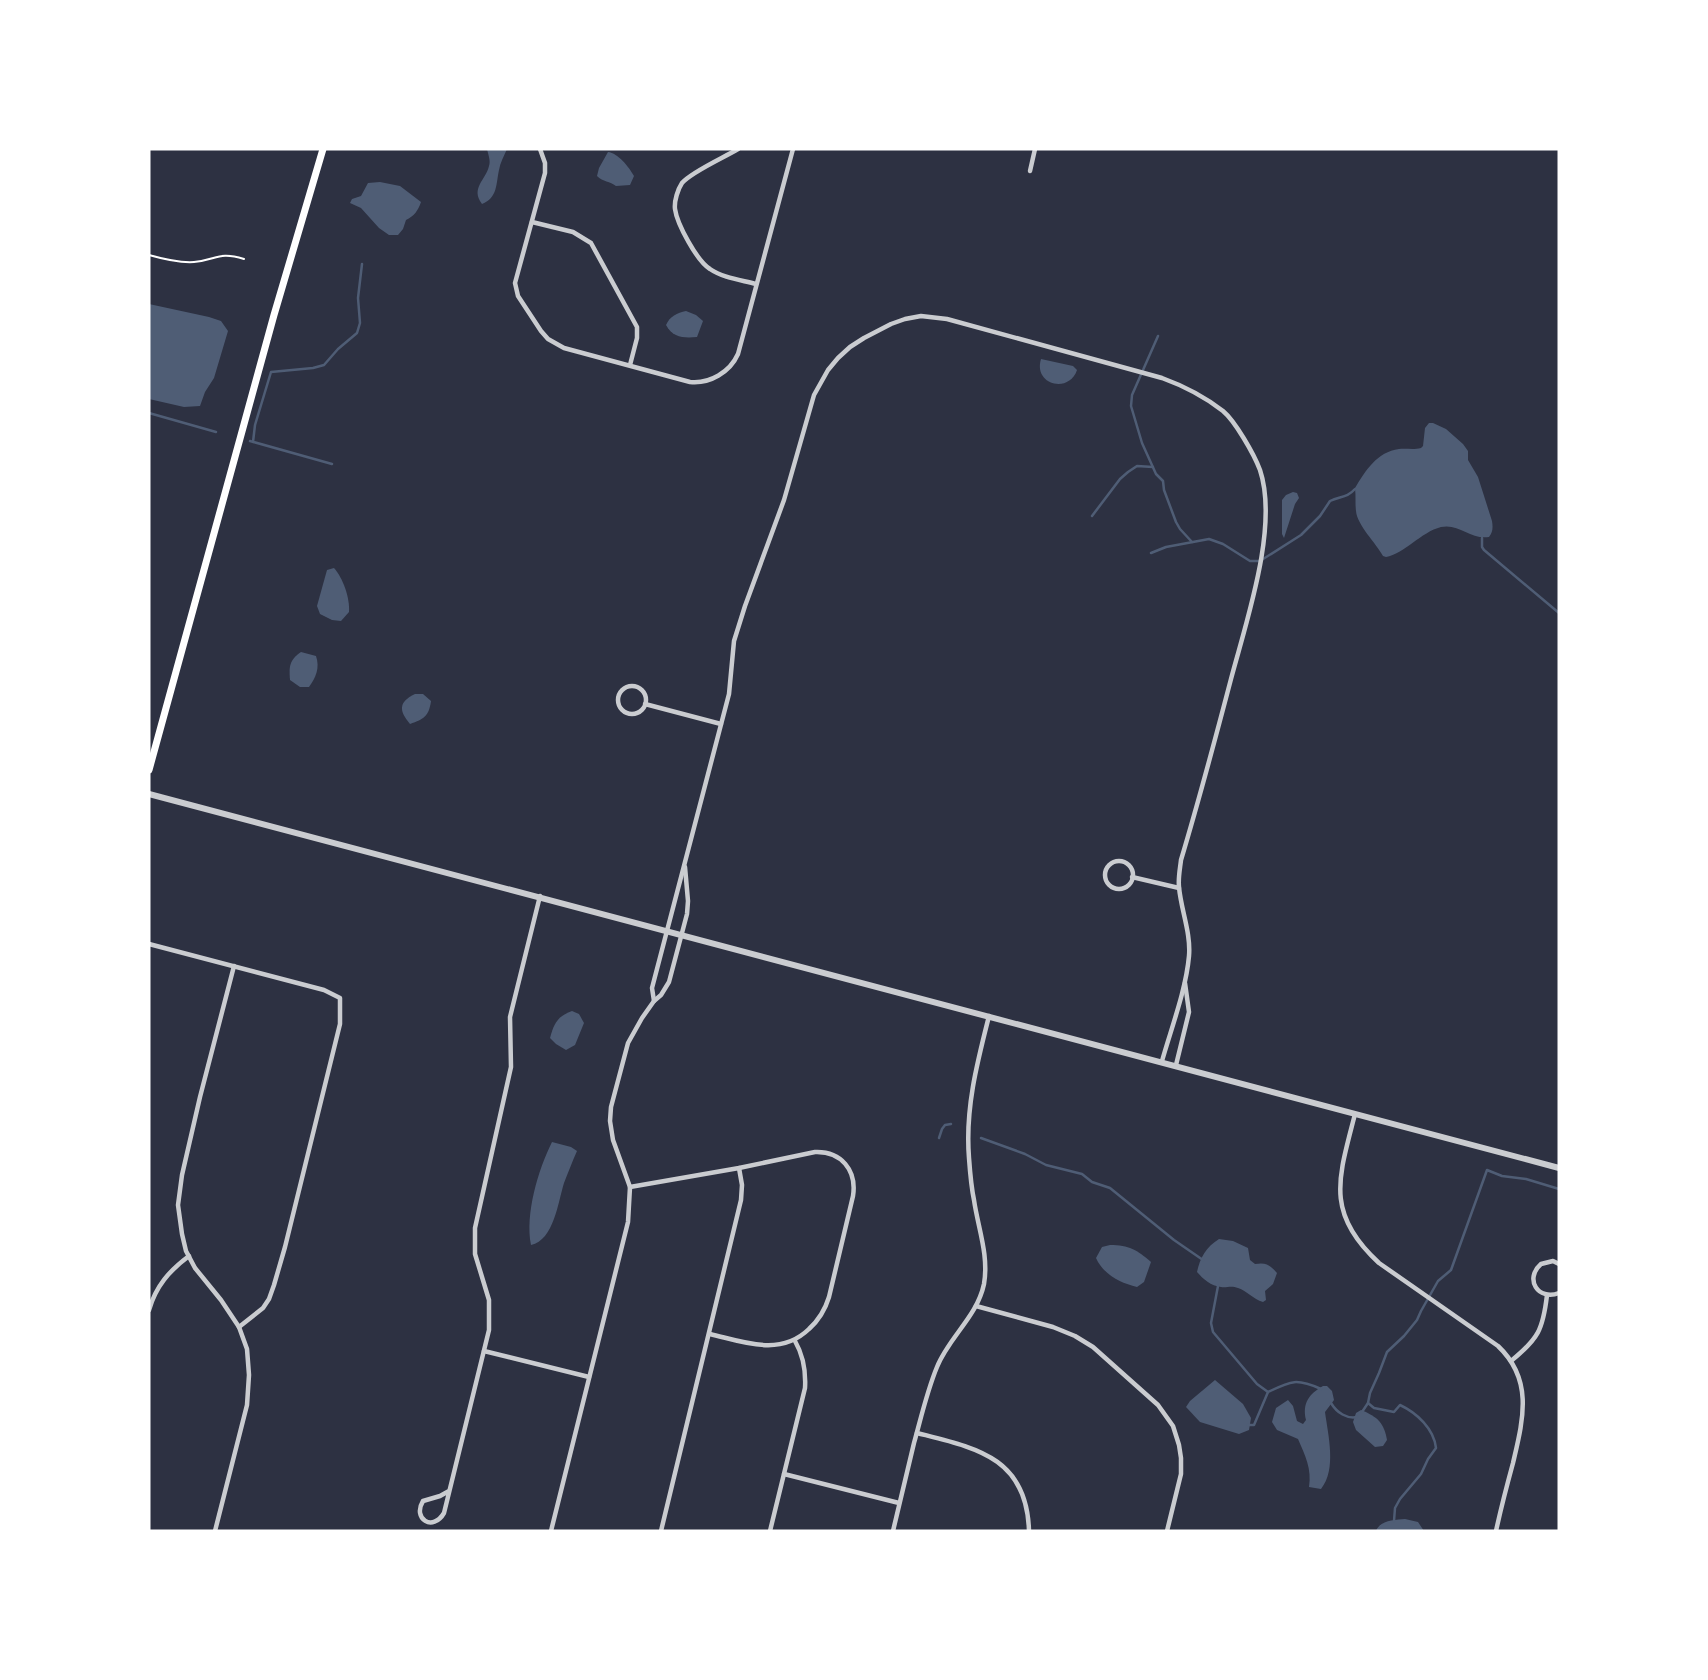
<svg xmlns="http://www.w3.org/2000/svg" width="1708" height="1680" viewBox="0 0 1708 1680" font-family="Poppins,sans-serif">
	<rect width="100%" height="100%" fill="#2d3142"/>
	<!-- water -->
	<g fill="#4f5d75">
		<path d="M487 149H507C504 156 500 163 499 170 496 183 498 198 482 204 470 188 486 180 489 166 491 161 488 154 487 149Z"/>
		<path d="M608 152C618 153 629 167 634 176L630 185 616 186C610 181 603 182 597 176L599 168Z"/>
		<path d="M380 182 400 186 421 202C418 211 414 216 406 220L403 229 398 235H389L379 228 361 208 350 203 352 199 361 196 368 183Z"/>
		<polygon points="149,304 209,317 221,321 228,331 214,378 205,392 200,406 184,407 149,399"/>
		<path d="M686 311 696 315 703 321 697 337C684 338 673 338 666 325 670 316 677 313 686 311Z"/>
		<path d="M1041 359 1073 366 1077 370C1069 394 1033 385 1041 359Z"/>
		<path d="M1429 423H1433L1446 429 1463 444 1468 451V460L1478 477 1492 521C1493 527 1493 532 1489 537 1471 540 1459 523 1441 527 1421 532 1404 554 1386 557L1383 556C1376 543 1357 525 1356 511 1355 504 1356 496 1355 488 1366 470 1377 452 1399 449 1406 448 1413 450 1421 448L1423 446 1425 428Z"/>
		<polygon points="1293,492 1297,493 1299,498 1295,504 1284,538 1282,534 1282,500 1286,495"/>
		<path d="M334 568C343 578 350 598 349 612L341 621 332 620 320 614 317 606 327 570Z"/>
		<path d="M301 652 316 656C320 668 316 677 309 687H300L290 680C289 667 289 660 301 652Z"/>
		<path d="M415 694H423L431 701C429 716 424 719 410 724 399 711 398 702 415 694Z"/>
		<path d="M572 1011 579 1014 584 1023 575 1045 566 1050 556 1044 550 1038C554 1023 558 1016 572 1011Z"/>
		<path d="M552 1142 571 1147 577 1151C572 1162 568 1173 564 1183 558 1202 554 1240 531 1245 525 1214 538 1170 552 1142Z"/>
		<path d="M1219 1239 1233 1241 1248 1248 1250 1260 1255 1264C1266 1262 1270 1265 1277 1273L1273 1284 1265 1291 1266 1300 1263 1302C1253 1299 1247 1291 1238 1288 1231 1285 1227 1288 1221 1287 1211 1286 1203 1279 1197 1272 1200 1258 1206 1247 1219 1239Z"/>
		<path d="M1110 1245C1129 1245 1137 1250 1151 1262L1144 1282 1137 1287C1120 1283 1103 1274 1096 1258L1102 1247Z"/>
		<polygon points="1215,1380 1243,1404 1251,1418 1249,1430 1239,1434 1200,1422 1186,1407 1190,1401"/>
		<path d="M1323 1386H1327L1332 1391 1334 1400 1325 1412C1328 1435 1337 1469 1321 1489L1309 1487C1312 1469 1305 1455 1298 1439L1277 1430 1272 1422 1276 1408 1288 1400 1293 1406 1297 1421 1303 1424 1306 1420C1302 1403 1309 1394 1323 1386Z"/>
		<path d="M1361 1410C1378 1417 1384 1423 1387 1440L1383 1446 1375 1447 1356 1430 1353 1422 1356 1413Z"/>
		<path d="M1405 1519 1418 1522 1424 1531H1376C1380 1520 1395 1520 1405 1519Z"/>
	</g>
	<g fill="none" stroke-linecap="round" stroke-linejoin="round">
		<!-- stream -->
		<g stroke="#4f5d75" stroke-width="2.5">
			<polyline points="1158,336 1132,395 1131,406 1142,443 1156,474 1163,481 1164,490 1176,522 1180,529 1192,542"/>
			<polyline points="149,413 216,432"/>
			<polyline points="250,441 332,464"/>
			<polyline points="253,442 255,425 271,372 313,368 324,365 338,349 357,333 360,323 358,298 362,264"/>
			<polyline points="1092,516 1120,479 1128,472 1137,466 1153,467"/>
			<polyline points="1482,538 1482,547 1484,550 1559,613"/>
			<path d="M1151 553 1166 547 1209 539 1223 544 1250 561H1260L1301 535 1320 516 1330 501C1340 496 1347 498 1355 489"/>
			<polyline points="939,1138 942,1129 945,1125 951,1124"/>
			<polyline points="981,1138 1025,1154 1046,1165 1082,1174 1092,1182 1110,1188 1174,1240 1203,1260"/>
			<polyline points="1218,1286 1211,1323 1213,1332 1257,1384 1268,1392"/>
			<path d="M1331 1403C1337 1413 1347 1419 1357 1417"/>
			<path d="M1368 1403 1374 1408 1394 1412 1400 1405C1417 1413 1434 1429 1436 1448L1428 1459 1421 1474 1400 1499 1395 1508 1394 1521"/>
			<polyline points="1362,1412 1368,1403 1370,1393 1379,1373 1387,1352 1404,1336 1417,1320 1421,1311 1438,1281 1451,1270 1487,1170 1502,1176 1526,1179 1559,1189"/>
			<path d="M1248 1425H1254L1268 1392C1291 1381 1296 1378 1321 1389"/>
		</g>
		<!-- path -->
		<path stroke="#fff" stroke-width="2" d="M149 255C163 259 179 263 194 262 217 260 218 251 244 259"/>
		<!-- minor -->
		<g stroke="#caccd0" stroke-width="4.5">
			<path d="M540 149 545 163V173L515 283 518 296 541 331 548 339 564 348 690 382C710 384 730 372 738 354L793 149"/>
			<path d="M738 149C725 157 691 172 682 183 678 189 674 201 675 209 677 224 697 261 710 269 723 278 741 280 756 284"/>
			<polyline points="1030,171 1035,149"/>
			<polyline points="532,222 573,232 591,243 637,327 637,338 630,365"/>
			<circle cx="632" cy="700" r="14"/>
			<polyline points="645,704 721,724"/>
			<circle cx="1119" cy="875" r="14"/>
			<polyline points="1132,877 1179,888"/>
			<polyline points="149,944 324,990 340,998 340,1024 285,1247 274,1285 269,1299 263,1308 239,1327"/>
			<path d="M654 1001 652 988 729 694 734 641 745 606 784 500 814 395 828 370 838 358 850 347 864 338 891 324 905 319 921 316 947 319 1162 378C1184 386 1205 397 1223 411 1235 421 1254 454 1260 470 1279 527 1246 622 1231 679 1215 740 1199 800 1181 860 1180 869 1178 878 1179 887 1181 910 1191 933 1189 956 1186 990 1171 1029 1162 1061"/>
			<polyline points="1176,1065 1189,1012 1185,983"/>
			<path d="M1355 1114C1339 1177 1324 1213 1379 1263L1498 1346C1534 1380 1523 1420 1513 1463 1507 1485 1501 1508 1496 1531"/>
			<path d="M630 1187 739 1168 815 1152C841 1151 857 1170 853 1196L829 1297C825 1310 819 1320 809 1329 780 1357 744 1342 710 1334"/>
			<path d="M1559 1264 1553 1261 1541 1264C1524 1279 1538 1301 1559 1293"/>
			<polyline points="976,1306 1053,1327 1075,1336 1093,1347 1158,1405 1173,1426 1179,1445 1181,1458 1181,1474 1167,1531"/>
			<path d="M149 1310C156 1286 169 1271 189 1256"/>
			<polyline points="484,1351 589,1377"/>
			<path d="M1511 1361C1538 1339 1543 1330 1547 1295"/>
			<path d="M917 1433C976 1448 1027 1457 1029 1531"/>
			<polyline points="784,1474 899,1503"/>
			<path d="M449 1491 440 1496 423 1501C412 1519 433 1532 444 1513L489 1330V1300L475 1254V1228L511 1067 510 1017 540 896"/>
			<polyline points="215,1531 247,1405 249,1375 247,1349 239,1327 221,1300 195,1268 186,1251 182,1234 178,1205 182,1175 200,1097 234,966"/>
			<polyline points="551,1531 628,1222 630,1187 613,1140 610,1121 611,1107 628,1043 642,1018 654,1001 661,995 669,982 687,914 688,901 685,867"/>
			<polyline points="661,1531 741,1200 742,1185 739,1168"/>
			<path d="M770 1531 805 1388C806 1371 803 1355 795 1341"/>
			<path d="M893 1531C900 1502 907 1473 914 1443 921 1418 927 1391 937 1367 949 1337 977 1317 984 1284 989 1255 978 1228 974 1200 971 1186 970 1172 969 1158 965 1109 977 1063 989 1016"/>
		</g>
		<!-- tertiary -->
		<path stroke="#caccd0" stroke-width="6" d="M149 794C620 916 1089 1044 1559 1168"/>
		<!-- secondary -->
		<polyline stroke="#fff" stroke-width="7" points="149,770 274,315 323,149"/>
	</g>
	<!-- border -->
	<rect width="1708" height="1680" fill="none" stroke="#ffffff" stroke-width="301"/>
</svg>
